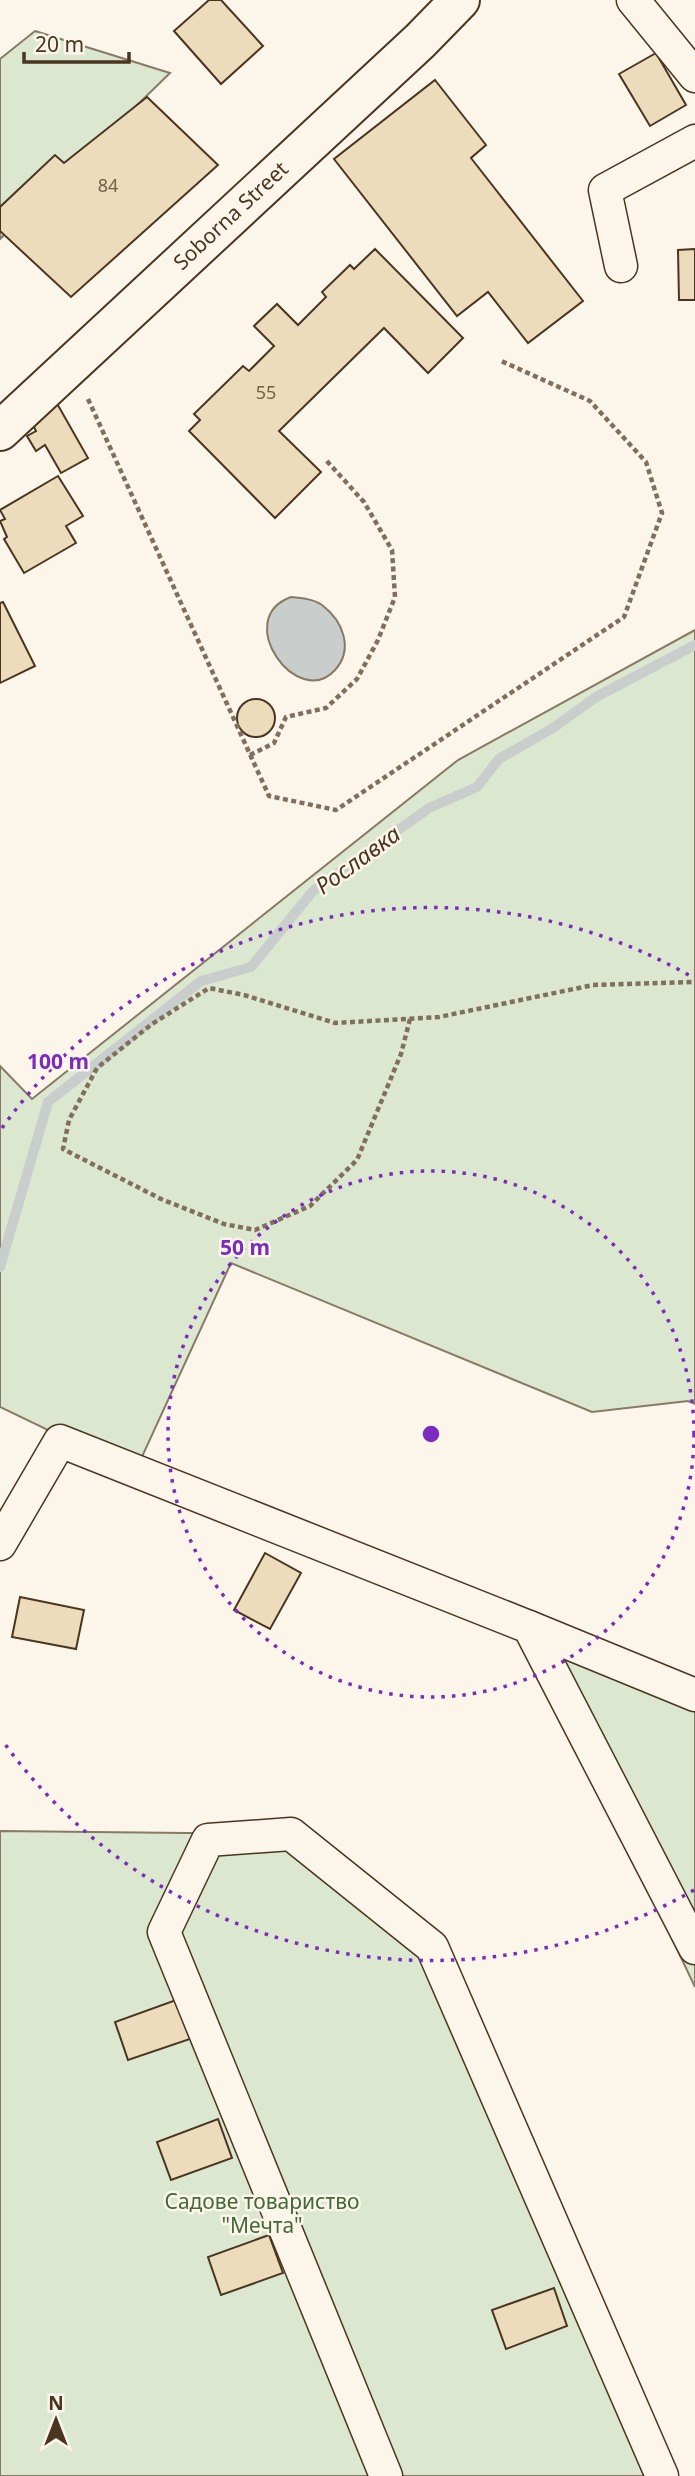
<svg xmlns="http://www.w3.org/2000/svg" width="695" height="2476" viewBox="0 0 695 2476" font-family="'Noto Sans',sans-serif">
	<rect width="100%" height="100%" fill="#fbf6e9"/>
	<!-- green -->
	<g fill="#dce7d0" stroke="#887966" stroke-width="2">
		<polygon points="35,31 170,73 0,239 0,59"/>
		<polygon points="695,630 695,1404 688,1401 592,1412 231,1263 135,1472 0,1407 0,1066 32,1099 458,760"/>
		<polygon points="525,1629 695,1707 695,1987"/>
		<polygon points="0,1831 291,1834 432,1947 662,2476 0,2476"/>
	</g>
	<!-- water -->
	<path fill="#c9cecd" stroke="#887966" stroke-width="2" d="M291 597C302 598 313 599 322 605 343 621 354 649 335 670 298 711 231 619 291 597Z"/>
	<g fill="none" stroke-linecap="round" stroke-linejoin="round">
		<!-- stream -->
		<polyline stroke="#c9cecd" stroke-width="10" points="0,1267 48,1102 201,981 251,967 313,891 429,808 477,787 499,759 553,728 596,697 695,645"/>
	</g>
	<!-- building -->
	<g fill="#ecdcbc" stroke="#4a3520" stroke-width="2">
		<polygon points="209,0 221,0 263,46 221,84 174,31"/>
		<polygon points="656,53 686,105 650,126 619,74"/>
		<polygon points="435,80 486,145 471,158 583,301 528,343 488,292 457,316 334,159"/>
		<polygon points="147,97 218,165 71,297 0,231 0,207 55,155 64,163"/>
		<polygon points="375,249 463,338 428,373 384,328 279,431 321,472 275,518 189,431 200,420 194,414 243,366 249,371 274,346 254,326 277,304 298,325 326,297 322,292 350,265 354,269"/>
		<polygon points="695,249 695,300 679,300 678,250"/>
		<polygon points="55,400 88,458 61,473 45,445 36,451 27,436 36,431 28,415"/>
		<polygon points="58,476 83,516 66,526 76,543 24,573 4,539 7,537 0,521 5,519 0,510"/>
		<polygon points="3,602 35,666 0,683 0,603"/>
		<circle cx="256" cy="718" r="19"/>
		<polygon points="265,1553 301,1573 270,1629 234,1610"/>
		<polygon points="20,1597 84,1610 76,1649 12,1637"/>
		<polygon points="176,2000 190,2039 128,2060 115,2022"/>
		<polygon points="218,2119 232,2158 171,2180 157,2142"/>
		<polygon points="269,2235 283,2273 221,2295 208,2257"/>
		<polygon points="554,2288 567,2326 506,2349 492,2310"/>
	</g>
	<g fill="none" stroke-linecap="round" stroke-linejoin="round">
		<!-- street casing -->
		<g stroke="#4a3520" stroke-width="35">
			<g id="street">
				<polyline points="633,0 695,76"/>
				<polyline points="621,266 605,190 695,141"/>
				<polyline points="0,1544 60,1441 529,1627 695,1948"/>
				<polyline points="529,1627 695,1695"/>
				<polyline points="386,2476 164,1932 208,1840 291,1834 432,1947 662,2476"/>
			</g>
		</g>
		<!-- secondary casing -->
		<g stroke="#4a3520" stroke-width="42">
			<polyline id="secondary" points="0,431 420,41 460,0"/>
		</g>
		<!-- path -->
		<g stroke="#7f6f5c" stroke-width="4.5" stroke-dasharray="5 3.5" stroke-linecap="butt">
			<polyline points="88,399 269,796 336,810 624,617 662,513 646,462 590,401 499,360"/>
			<polyline points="250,755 274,743 286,717 326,708 357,679 378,640 395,597 392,550 364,502 326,460"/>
			<polyline points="410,1019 401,1054 357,1160 310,1206 255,1230 224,1224 161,1199 63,1149 69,1120 97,1068 152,1024 209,988 244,995 335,1023 439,1017 593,985 695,982"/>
		</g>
		<!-- street -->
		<use href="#street" stroke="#fbf6e9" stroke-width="32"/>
		<!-- secondary -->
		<use href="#secondary" stroke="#fbf6e9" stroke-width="38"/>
	</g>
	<!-- distance rings -->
	<g fill="none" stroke="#7b2cbf" stroke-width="3.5" stroke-dasharray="3.5 7">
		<circle cx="431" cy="1434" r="263"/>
		<path d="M694 1890A527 527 0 0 1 2 1740M2 1128A527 527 0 0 1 694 978"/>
	</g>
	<g text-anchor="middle" stroke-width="5" stroke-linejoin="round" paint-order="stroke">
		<!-- number labels -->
		<g font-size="18" fill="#725f47">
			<text x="108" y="192">84</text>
			<text x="266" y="399">55</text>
		</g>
		<!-- street labels -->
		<g font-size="21" fill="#4a3520" stroke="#fbf6e9">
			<text transform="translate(231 216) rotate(-43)" y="7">Soborna Street</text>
		</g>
		<!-- park labels -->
		<g font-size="21" fill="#436837" stroke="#fbf6e9">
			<text x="262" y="2209">Садове товариство<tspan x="262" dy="24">"Мечта"</tspan></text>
		</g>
		<!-- water labels -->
		<g font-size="23" font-style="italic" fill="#4a3520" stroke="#fbf6e9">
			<text transform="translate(358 860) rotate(-36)" y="8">Рославка</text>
		</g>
	</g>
	<circle cx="431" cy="1434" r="10" fill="#7b2cbf" stroke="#fbf6e9" stroke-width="3.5"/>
	<g font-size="21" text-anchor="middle" font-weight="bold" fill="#7b2cbf" stroke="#fbf6e9" stroke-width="5" stroke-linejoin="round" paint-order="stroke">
		<text x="58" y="1069">100 m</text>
		<text x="245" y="1255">50 m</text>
	</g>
	<!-- north arrow -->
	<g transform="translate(56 2420)" stroke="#fbf6e9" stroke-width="5" paint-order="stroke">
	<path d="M0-5L12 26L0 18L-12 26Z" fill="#4a3520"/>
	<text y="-10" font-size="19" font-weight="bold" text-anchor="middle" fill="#4a3520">N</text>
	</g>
	<!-- scale -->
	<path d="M24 52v10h105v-10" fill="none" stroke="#4a3520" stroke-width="3.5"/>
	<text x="35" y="52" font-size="21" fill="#4a3520" stroke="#fbf6e9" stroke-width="5" paint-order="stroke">20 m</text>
</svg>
